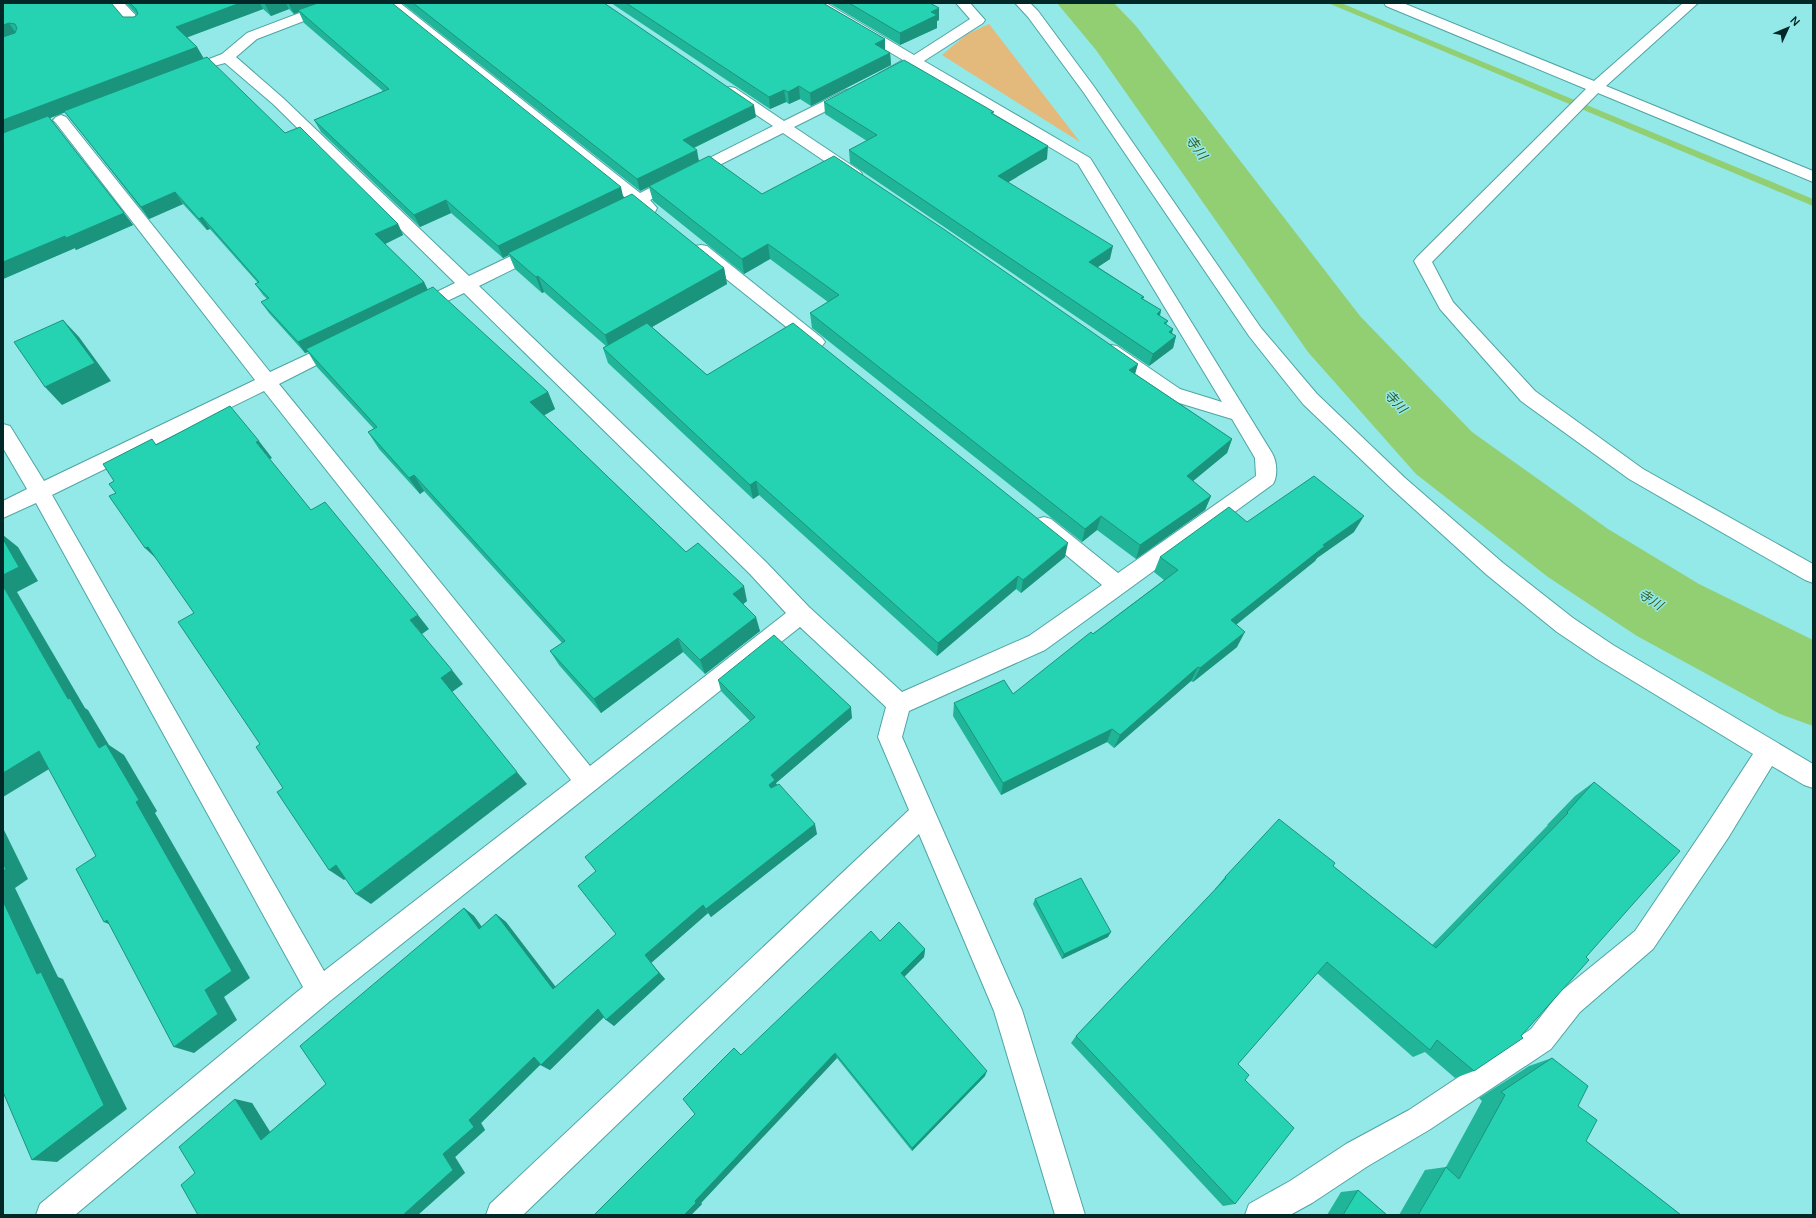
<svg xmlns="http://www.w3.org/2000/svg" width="1816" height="1218" viewBox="0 0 1816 1218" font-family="Manrope,'Noto Sans JP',sans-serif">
	<rect width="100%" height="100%" fill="#93e8e8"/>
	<!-- green -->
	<polygon fill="#e4b97c" points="989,24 1080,142 942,55 967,34"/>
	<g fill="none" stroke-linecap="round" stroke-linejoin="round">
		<!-- stream -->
		<polygon fill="#92cf72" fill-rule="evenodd" points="1328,3 1341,3 1813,199 1813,206"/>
		<!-- river -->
		<polygon fill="#92cf72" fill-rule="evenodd" points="1057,3 1114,3 1136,26 1360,316 1472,432 1608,529 1699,584 1813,640 1813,726 1780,714 1637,636 1548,577 1416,474 1308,352 1096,50"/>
		<!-- minor casing -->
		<g stroke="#4fa4a4" stroke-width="2">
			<g id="minor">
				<polygon points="110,3 124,3 142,22 144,25 142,28 132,28"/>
				<path d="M326 3H345L343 6 257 39 236 57 283 98 469 276 534 245 540 244 546 245 548 249 546 253 479 286 766 562 809 607 902 692 1029 636 1102 585 1037 531 1034 525 1037 519 1044 517 1051 519 1118 573 1256 476 1255 458 1232 419 1166 399 1105 356 1102 351 1105 346 1111 345 1117 346 1180 389 1222 402 1078 164 914 66 888 80H878L876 77 878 74 903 60 811 6 809 3H826L914 55 970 19 956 3H970L985 20 983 23 924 61 1090 158 1092 161 1272 453C1277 461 1278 476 1273 484L1045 650 909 711 902 737 1022 1010 1085 1215H1055L994 1011 919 834 523 1215H486L490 1204 909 810 878 737 886 707 800 627 330 1001 75 1215H36L40 1204 303 987 36 503 3 518V501L27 489 3 448V424L10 426 44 481 255 380 56 123 53 120 56 117 61 115 66 117 270 372 332 343 338 341 344 343 347 347 344 351 279 384 590 766 786 613 750 574 464 293 422 313 416 315 410 313 407 309 410 305 455 283 273 104 225 63 214 66 209 65 207 62 209 59 222 54 247 33ZM264 391 571 780 324 971 52 495Z"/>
				<path d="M385 3H400L640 193 773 126 725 94 723 91 725 88 730 87 735 88 784 121 846 90 851 89 856 90 858 93 856 96 794 127 860 171 862 174 860 177 854 179 848 177 783 133 650 200 657 208 655 212C647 214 643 212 637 207 627 212 617 219 606 217L604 213 606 209 627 199Z"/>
				<polygon points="1015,3 1030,3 1038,11 1095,88 1261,328 1317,394 1405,478 1503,563 1573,618 1613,645 1813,764 1813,788 1804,785 1772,766 1728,838 1653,949 1580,1012 1551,1049 1429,1130 1368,1166 1312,1203 1290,1215 1245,1215 1249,1204 1290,1181 1346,1144 1409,1110 1531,1029 1560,992 1635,931 1710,820 1753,754 1597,659 1557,632 1487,575 1391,488 1303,404 1249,336 1084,93 1028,17"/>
				<polygon points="1384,3 1403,3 1594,81 1683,3 1698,3 1606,86 1813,171 1813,182 1598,93 1432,262 1453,302 1535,391 1643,469 1813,564 1813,583 1805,580 1629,479 1521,401 1440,309 1414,261 1417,257 1586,89 1386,6"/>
				<polygon points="701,245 707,246 822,338 825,342 822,346 816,348 810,346 695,254 693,250 695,246"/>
			</g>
		</g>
		<!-- minor -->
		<use href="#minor" fill="#fff" fill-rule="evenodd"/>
	</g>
	<!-- wall -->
	<g fill="#20b599">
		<polygon points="3,3 123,17 134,17 137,15 126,3 392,3 624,197 724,268 727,284 652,327 707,375 1065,557 1021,593 1016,589 937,656 759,495 753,499 608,363 603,348 606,346 544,292 542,293 515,269 509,255 503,258 451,213 420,227 321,132 314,120 383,91 304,23 299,12 294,14 289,9 271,16 263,9 187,37 197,47 204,59 285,133 398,224 403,235 385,244 424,282 428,290 548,392 555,409 544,415 686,552 747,601 743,604 760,631 705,674 683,652 601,713 559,665 550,651 562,643 424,491 420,494 379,449 368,432 374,429 317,367 308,352 305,353 269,313 261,302 267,299 263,295 255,284 258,283 210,229 207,230 183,204 149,219 65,112 50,118 133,225 76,250 75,248 3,279"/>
		<polygon points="402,3 604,3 756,117 694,148 699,161 762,194 1135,374 1232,439 1227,453 1193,481 1211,496 1205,510 1136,559 1097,530 1082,542 812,328 810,313 828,302 770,259 744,274 653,201 649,187 640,191"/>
		<polygon points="611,3 823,3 885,39 885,50 890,53 891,65 811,106 800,99 789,104 786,102 770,109"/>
		<polygon points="829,3 936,3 932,4 939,20 937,21 937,28 900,45"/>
		<polygon points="824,102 994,115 1047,159 1007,182 1110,259 1098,267 1144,297 1143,299 1161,310 1160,316 1168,321 1166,325 1173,329 1172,333 1176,336 1173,348 1149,366 850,163 849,150 867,141 825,114"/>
		<polygon points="1247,522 1354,532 1317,558 1315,561 1236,625 1237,647 1193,682 1191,681 1114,748 1107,742 1001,795 953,716 954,703 1013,694 1164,580 1154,572 1160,557"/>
		<polygon points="718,680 852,718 776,783 777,785 817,834 711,917 708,913 651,963 665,979 614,1026 604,1017 550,1070 540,1065 481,1123 485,1130 455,1157 465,1173 195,1173 252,1103 270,1132 326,1084 464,908 474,916 482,927 496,914 506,922 555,987 616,934 596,871 750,721 721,691"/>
		<polygon points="1594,782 1474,1071 1455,1078 1425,1052 1413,1057 1317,973 1238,1064 1245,1080 1235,1204 1223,1206 1071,1043 1076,1036 1216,889 1215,889 1225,877 1333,866 1432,945 1548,825 1547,825 1575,796"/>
		<polygon points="1035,899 1108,937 1062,959 1033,904"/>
		<polygon points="880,941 925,949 924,957 904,977 985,1076 912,1151 837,1058 701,1203 702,1204 691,1215 695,1114 741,1055"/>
		<polygon points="1552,1058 1578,1106 1586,1141 1681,1215 1399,1215 1425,1170 1446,1167 1482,1101 1479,1098 1529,1066"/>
		<polygon points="1358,1190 1387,1215 1327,1215 1341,1192"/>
	</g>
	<!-- shaded-wall -->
	<g fill="#1a947d">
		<polygon points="240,3 260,3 263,9 183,39 176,27"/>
		<polygon points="266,3 286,3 289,9 271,16 265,4"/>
		<polygon points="288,3 322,3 298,10 299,12 294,14"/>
		<polygon points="939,8 939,20 937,21 937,28 900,45 900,33 931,12"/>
		<polygon points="9,23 18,36 3,40 3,25"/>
		<polygon points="885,39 885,51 875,44"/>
		<polygon points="197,47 204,59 3,136 3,120"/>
		<polygon points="890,53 891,65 811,106 810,93"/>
		<polygon points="799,86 800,99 789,104 788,92"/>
		<polygon points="784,90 786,102 770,109 769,97"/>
		<polygon points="754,105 756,117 685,152 683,140"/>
		<polygon points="1048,146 1047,159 997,189 998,176"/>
		<polygon points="697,150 699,162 640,191 637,179"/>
		<polygon points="621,187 624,200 508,253 509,255 503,258 498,246"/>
		<polygon points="175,192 183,204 149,219 141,207"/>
		<polygon points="446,200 451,213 420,227 414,215"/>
		<polygon points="124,213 133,225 76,250 75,248 3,279 3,262 65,236"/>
		<polygon points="202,217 210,229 207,230 199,219"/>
		<polygon points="398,224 403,235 381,246 375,234"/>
		<polygon points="768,244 770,259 744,274 742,259"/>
		<polygon points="1113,246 1110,259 1087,274 1089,262"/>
		<polygon points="724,268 727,284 610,351 605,335"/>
		<polygon points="538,276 544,292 542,293 536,277"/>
		<polygon points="424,282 429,293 306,349 308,352 305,353 298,342"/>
		<polygon points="1161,310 1158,323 1157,314"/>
		<polygon points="63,320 79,337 111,381 62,405 45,387"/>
		<polygon points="1173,329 1169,341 1176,336 1173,348 1149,366 1153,354 1169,332"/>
		<polygon points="1138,364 1134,378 1129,370"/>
		<polygon points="548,392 555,409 538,419 530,402"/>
		<polygon points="1232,439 1227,453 1182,490 1187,476"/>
		<polygon points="259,441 272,458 270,459 256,442"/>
		<polygon points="414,475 424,491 420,494 409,478"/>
		<polygon points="756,481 759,495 753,499 750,485"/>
		<polygon points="1211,496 1205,510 1136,559 1140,545"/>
		<polygon points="1101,516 1097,530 1082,542 1085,529"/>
		<polygon points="1364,516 1354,532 1317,558 1315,561 1223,635 1231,620 1323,545"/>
		<polygon points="3,535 18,547 38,581 17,592 85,708 88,710 109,745 124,755 157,811 155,813 250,978 224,997 237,1020 194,1053 174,1047 205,990 99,748 68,699 3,586"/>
		<polygon points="1068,543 1065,557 1021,593 1023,580"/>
		<polygon points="148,547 162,564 145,548"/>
		<polygon points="1018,576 1016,589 937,656 938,643"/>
		<polygon points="744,586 747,601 737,609 733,594"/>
		<polygon points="418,615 429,629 422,634 410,620"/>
		<polygon points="756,617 760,631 705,674 700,660"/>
		<polygon points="1245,632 1237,647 1193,682 1200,668"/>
		<polygon points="678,638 683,652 601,713 594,699"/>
		<polygon points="1198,667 1191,681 1114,748 1120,735"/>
		<polygon points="452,670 463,684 452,692 441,678"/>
		<polygon points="851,707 852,718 776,783 778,790 772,795 769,785 771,775"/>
		<polygon points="1112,729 1107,742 1001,795 1003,783"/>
		<polygon points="39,751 59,763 3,797 3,773"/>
		<polygon points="517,772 527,784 371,904 356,894"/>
		<polygon points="815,824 817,834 711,917 706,909"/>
		<polygon points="3,828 28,879 15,888 58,977 63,979 127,1109 57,1162 32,1160 3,901"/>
		<polygon points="336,865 351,875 344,880 329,870"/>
		<polygon points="703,905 708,913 651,963 665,979 614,1026 606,1020 645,955"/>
		<polygon points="464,908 474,916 489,937 479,929"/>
		<polygon points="496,914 506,922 562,995 553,989"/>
		<polygon points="107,920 125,931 104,922"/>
		<polygon points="1111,932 1108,937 1062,959 1064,954"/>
		<polygon points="925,949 924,957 901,980 901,973"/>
		<polygon points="598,1009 606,1015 550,1070 541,1065"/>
		<polygon points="835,1053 837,1058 701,1203 702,1204 691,1215 684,1215 695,1201"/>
		<polygon points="534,1057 543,1062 481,1123 485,1130 455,1157 465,1173 418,1215 403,1215 443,1154 469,1120"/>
		<polygon points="987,1071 985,1076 912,1151 912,1148"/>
		<polygon points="235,1099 252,1103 277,1143 261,1140"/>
	</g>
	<!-- building -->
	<g fill="#25d3b2" stroke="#1a947d">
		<polygon points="3,3 111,3 123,17 134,17 138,14 136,9 130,3 240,3 176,27 197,47 3,120 3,37 15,33 17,28 15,24 9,23 3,25"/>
		<polygon points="318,3 392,3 621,187 498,246 446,200 414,215 314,120 389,89 298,10"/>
		<polygon points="413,3 604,3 754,105 683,140 697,150 637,179"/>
		<polygon points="626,3 823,3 885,39 875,44 890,53 810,93 799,86 788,92 784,90 769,97"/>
		<polygon points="849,3 930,3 939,8 931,12 937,15 900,33"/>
		<polygon points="207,57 285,133 300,127 398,224 375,234 424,282 298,342 261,302 269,298 255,284 259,282 202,217 199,219 175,192 141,207 64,111"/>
		<polygon points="904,60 994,112 991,113 1048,146 998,176 1113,246 1089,262 1144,297 1141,298 1161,310 1157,314 1168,321 1164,323 1173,329 1169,332 1176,336 1153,354 849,150 877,135 824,102"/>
		<polygon points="48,116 124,213 66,238 65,236 3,262 3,133"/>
		<polygon points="709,156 762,194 834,156 945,230 1138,364 1129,370 1232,439 1187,476 1211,496 1140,545 1101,516 1085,529 810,313 839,295 768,244 742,259 649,186"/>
		<polygon points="632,194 724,268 605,335 538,276 536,277 508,253"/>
		<polygon points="433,287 548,392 530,402 686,552 698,543 744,586 733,594 756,617 700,660 678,638 594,699 550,651 565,641 414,475 409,478 368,432 377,427 306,349"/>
		<polygon points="63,320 95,363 45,387 14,342"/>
		<polygon points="647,323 707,375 793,323 1068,543 1023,580 1018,576 938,643 756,481 750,485 603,348"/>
		<polygon points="230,406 259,441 256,442 311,510 325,502 418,615 410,620 452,670 441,678 517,772 356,894 336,865 329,870 277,792 283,788 256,747 260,744 178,622 194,613 148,547 145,548 109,496 116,493 109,484 114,481 103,464 152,439 156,445"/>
		<polygon points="1314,476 1364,516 1323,545 1325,546 1231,620 1245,632 1200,668 1198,667 1120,735 1112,729 1003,783 954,703 1004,680 1013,694 1091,632 1093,634 1178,570 1160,557 1229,507 1247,522"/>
		<polygon points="3,539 19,567 3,575"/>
		<polygon points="3,586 68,699 70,698 99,748 106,744 139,800 136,802 232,971 205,990 218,1014 174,1047 107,920 104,922 76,869 96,856 39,751 3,773"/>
		<polygon points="774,635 851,707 771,775 775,780 769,785 771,788 779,784 815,824 706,909 703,905 645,955 659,973 606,1020 598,1009 541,1065 534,1057 469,1120 474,1127 443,1154 453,1170 403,1215 198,1215 181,1185 195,1173 179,1147 235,1099 261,1140 326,1084 300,1046 464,908 479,929 496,914 553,989 616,934 578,886 596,871 585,857 755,717 718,680"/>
		<polygon points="1594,782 1680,851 1586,957 1589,960 1521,1036 1523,1038 1474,1071 1437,1040 1430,1050 1327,962 1238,1064 1249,1075 1245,1080 1294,1128 1235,1204 1076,1036 1226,878 1225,877 1279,819 1335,863 1333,866 1436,948 1568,813 1567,812"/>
		<polygon points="3,864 6,869 3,871"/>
		<polygon points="1081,878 1111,932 1064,954 1035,899"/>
		<polygon points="3,901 37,974 41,972 104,1105 32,1160 3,1092"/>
		<polygon points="899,922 925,949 901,973 987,1071 912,1148 835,1053 695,1201 696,1203 684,1215 594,1215 695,1114 683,1099 734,1048 741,1055 871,931 880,941"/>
		<polygon points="1552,1058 1588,1086 1578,1106 1597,1120 1586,1141 1681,1215 1418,1215 1446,1167 1459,1179 1505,1095 1501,1092"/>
		<polygon points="1358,1190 1387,1215 1343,1215"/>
	</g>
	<g text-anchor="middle" stroke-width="3" stroke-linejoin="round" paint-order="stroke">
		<!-- water labels -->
		<g font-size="13" font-style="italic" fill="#335a1b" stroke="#93e8e8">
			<text transform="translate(1197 147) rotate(54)" y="5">寺川</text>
			<text transform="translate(1396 401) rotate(47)" y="5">寺川</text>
			<text transform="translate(1651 599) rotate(33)" y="5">寺川</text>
		</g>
	</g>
	<!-- border -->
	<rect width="1816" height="1218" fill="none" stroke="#012727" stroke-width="8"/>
	<!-- north arrow -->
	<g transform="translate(1788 28) rotate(46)" stroke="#93e8e8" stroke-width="3" paint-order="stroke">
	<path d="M0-3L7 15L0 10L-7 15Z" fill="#012727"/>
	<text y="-6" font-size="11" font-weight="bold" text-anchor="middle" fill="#012727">N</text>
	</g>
</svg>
